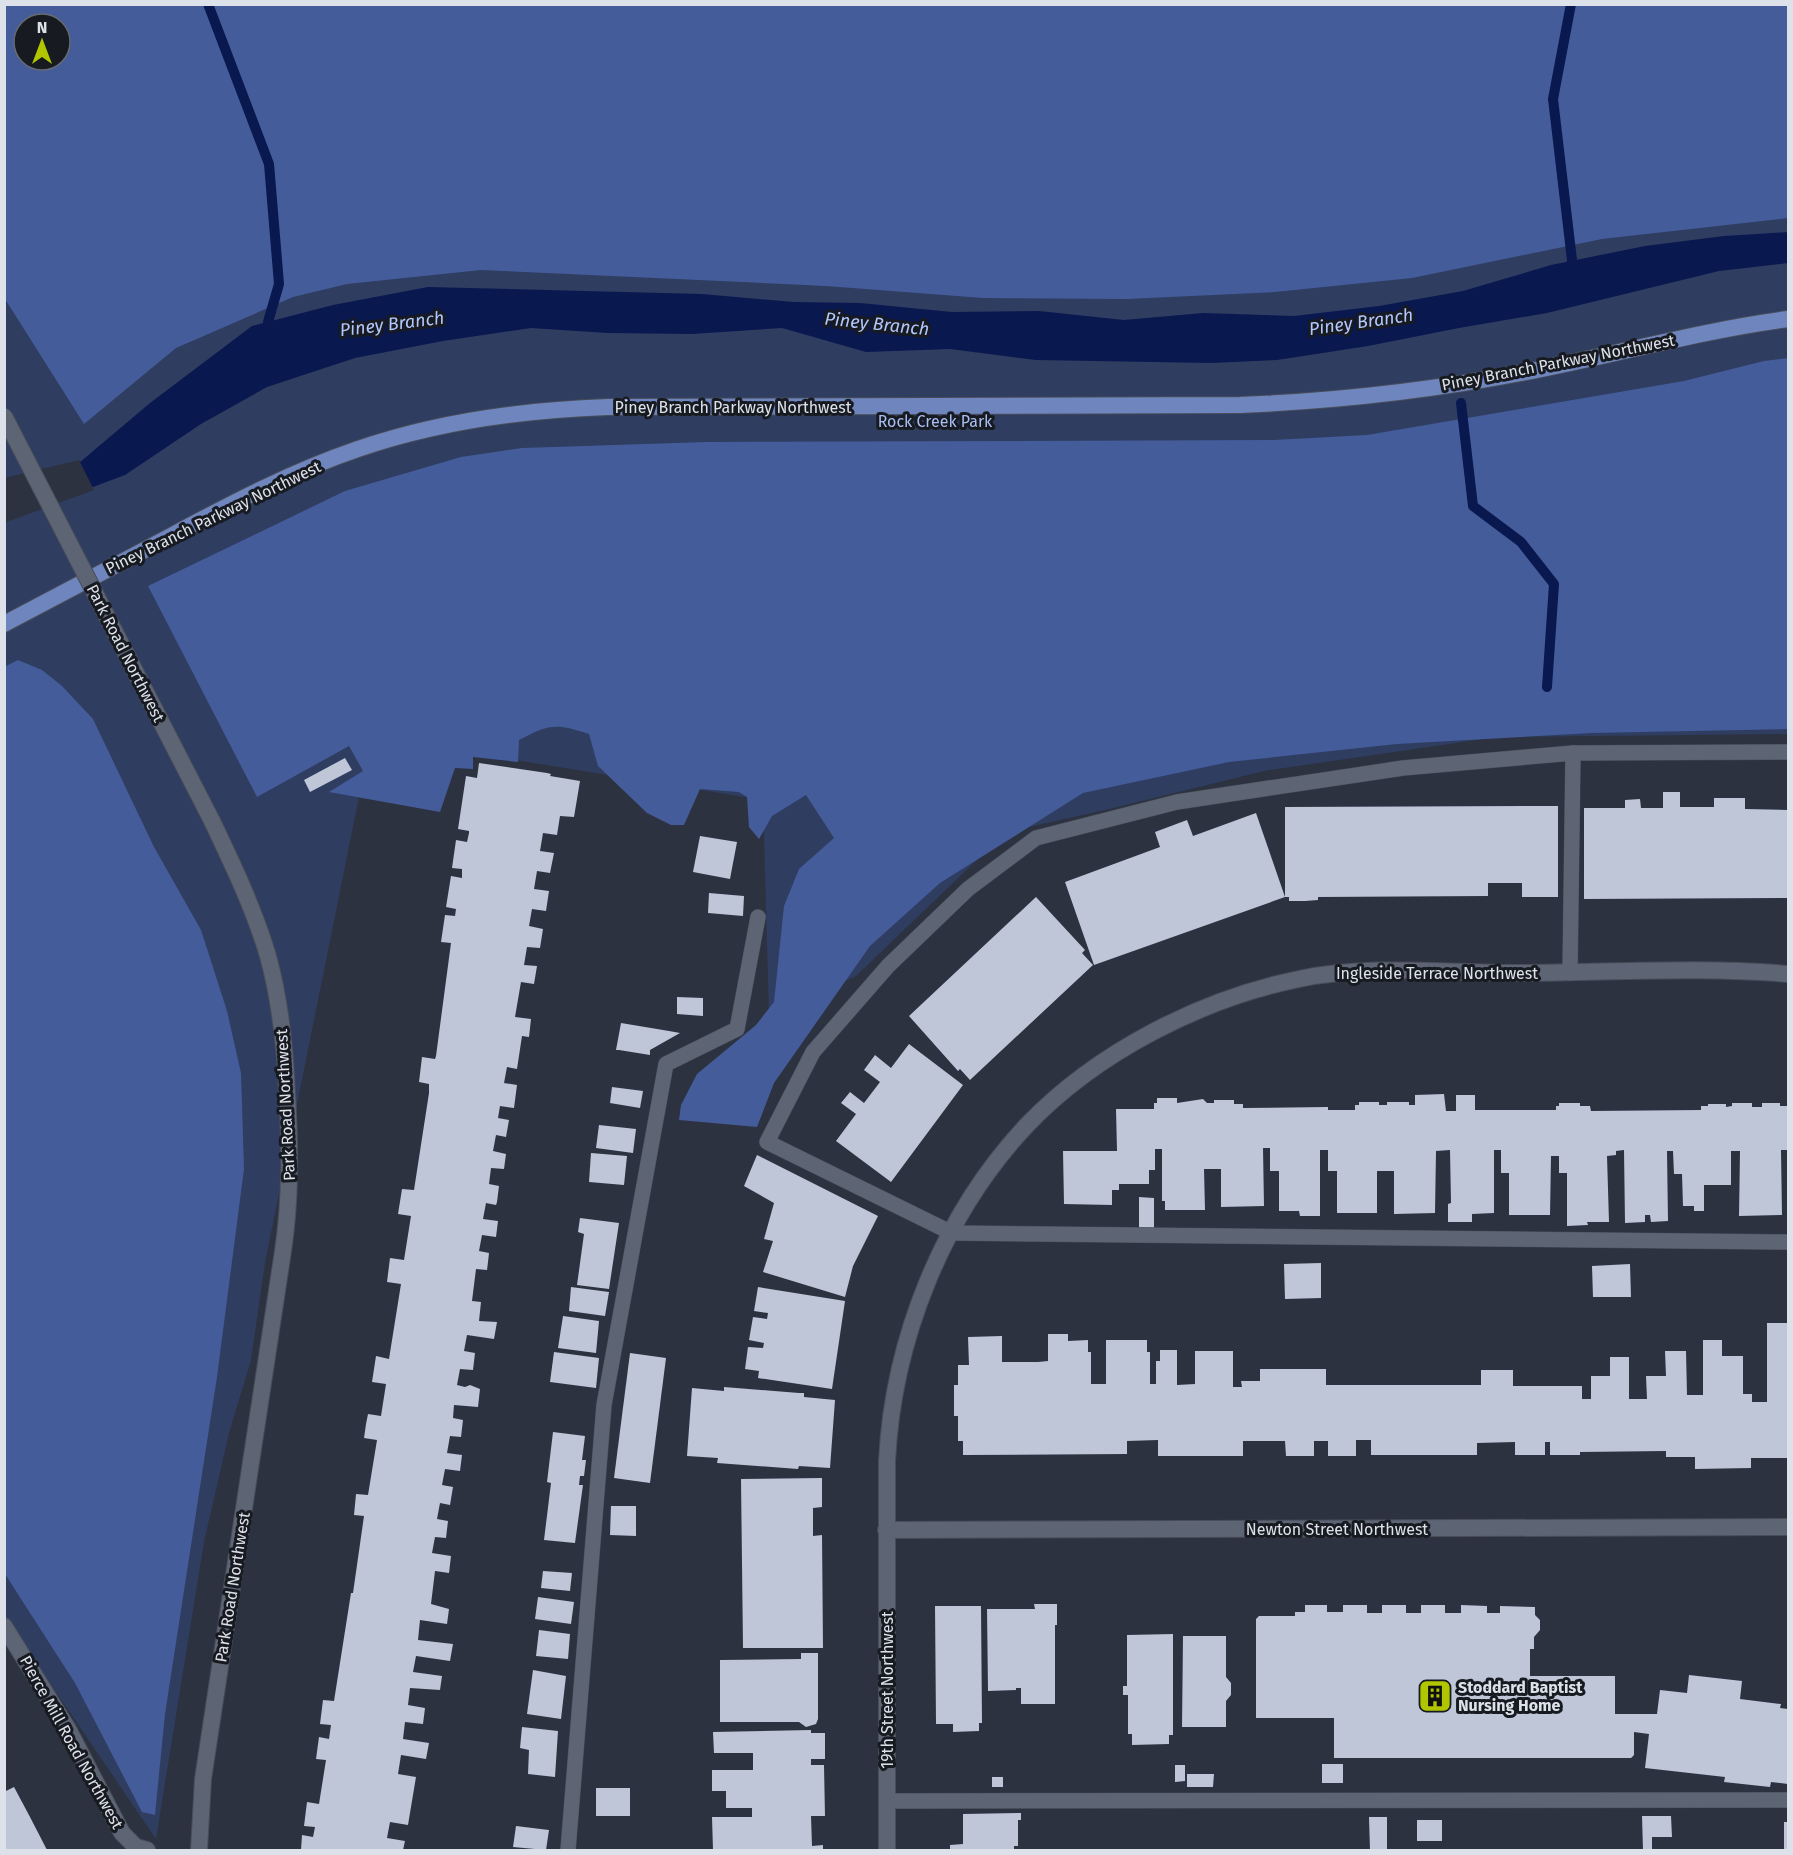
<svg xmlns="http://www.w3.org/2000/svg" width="1793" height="1855" viewBox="0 0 1793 1855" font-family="'Fira Sans',sans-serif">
	<rect width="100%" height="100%" fill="#2c3240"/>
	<!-- green -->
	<path fill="#2f3d61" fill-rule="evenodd" d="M4 5H1788V734L1497 737 1264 771 1105 810 1006 832 856 976 769 1016 763 800 472 753 359 797 265 1263 251 1360 229 1433 204 1542 156 1839 28 1651 5 1625ZM24 24H60V60H24Z"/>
	<!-- forest -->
	<g fill="#455c9b" fill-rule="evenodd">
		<path d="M4 5H1788V218L1602 239 1412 278 1275 292 1127 299 983 298 826 286 481 270 347 284 293 297 176 348 84 424 5 299ZM24 24H60V60H24Z"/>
		<path d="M1788 358V729L1592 733 1397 744 1229 762 1083 793 940 883 870 946 774 1083 757 1127 679 1120 681 1105 697 1074 756 1025 774 1002 784 906 799 869 834 838 806 795 772 816 759 839 749 827 747 797 739 792 700 789 684 825H671L647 813 598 766 589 734C556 723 549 724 519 740L518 762 473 757V769L455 768 440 812 329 792 363 771 349 746 257 797 148 586 345 491 461 457 522 448 706 442 1274 440 1367 435 1684 381 1764 361Z"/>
		<polygon points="18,660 42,670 62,686 93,719 154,847 201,930 227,1011 241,1073 244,1169 217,1377 165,1714 155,1815 142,1812 75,1683 5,1574 4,667"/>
	</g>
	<!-- water -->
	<polygon fill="#0a1850" points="1788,232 1788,263 1719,271 1547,313 1459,328 1368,346 1277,360 1211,363 1036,360 950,349 866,352 782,328 692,334 607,333 531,328 443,341 355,358 267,387 201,424 125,475 5,520 79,463 150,403 252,326 333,305 428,287 702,294 794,302 860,303 952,312 1039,311 1124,320 1203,313 1294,316 1379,306 1463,291 1551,265 1645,246 1724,236"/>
	<!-- pier -->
	<polygon fill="#2c3240" points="79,460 94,490 4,523 4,478"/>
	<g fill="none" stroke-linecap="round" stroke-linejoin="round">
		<!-- stream -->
		<g stroke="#0a1850" stroke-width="10">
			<polyline points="208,4 269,164 279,284 268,322 268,336"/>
			<polyline points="1571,274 1572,260 1553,99 1571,4"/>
			<polyline points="1461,403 1473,506 1521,542 1554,584 1547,687"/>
		</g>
	</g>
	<!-- building -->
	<g fill="#bec6d8">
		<polygon points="345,758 352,770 310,792 304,780"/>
		<polygon points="479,763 547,773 551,774 550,776 580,781 574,817 560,816 557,835 543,833 540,851 554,853 550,873 537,871 534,889 549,891 546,911 532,909 529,926 543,929 540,948 527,947 524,965 537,966 534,984 521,982 515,1017 531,1019 529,1037 522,1036 517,1069 507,1067 504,1083 517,1085 514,1108 500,1106 498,1118 509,1120 506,1137 496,1135 493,1151 506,1154 504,1169 491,1168 489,1184 499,1186 497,1202 496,1205 486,1203 483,1219 498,1221 496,1237 482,1235 479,1251 489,1253 488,1262 487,1270 476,1269 472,1301 481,1302 479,1321 497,1322 494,1339 467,1335 464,1351 475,1353 473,1370 460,1369 457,1385 465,1387 470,1385 480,1389 478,1407 454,1405 453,1418 463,1420 461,1437 450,1436 447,1453 462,1455 460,1471 445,1469 442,1485 453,1487 450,1505 440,1503 437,1519 448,1521 446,1538 435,1537 432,1553 451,1556 449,1573 435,1571 431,1604 449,1609 447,1624 420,1620 418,1640 453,1644 450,1661 416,1656 413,1672 442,1676 440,1690 410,1688 408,1705 425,1708 423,1724 405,1722 403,1739 429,1743 426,1759 401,1755 398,1774 416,1777 408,1825 390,1822 387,1838 405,1841 403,1850 301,1850 302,1835 313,1837 315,1827 304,1826 307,1802 319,1804 326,1760 316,1759 319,1737 329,1739 331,1725 320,1724 323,1700 334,1701 351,1593 353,1593 364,1516 354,1515 356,1494 368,1495 377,1440 364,1438 366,1424 368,1414 381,1416 386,1384 372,1382 376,1356 389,1359 401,1284 387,1282 390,1258 404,1260 411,1216 398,1214 402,1189 414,1190 429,1093 429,1084 419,1082 422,1057 435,1059 436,1056 451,943 441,942 445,915 455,916 456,909 446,907 451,876 462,878 462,869 452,868 456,840 467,842 469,833 469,831 458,829 466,776 477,778"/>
		<polygon points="1663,792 1680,792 1680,807 1714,807 1714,798 1745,798 1745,809 1788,810 1788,898 1584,899 1584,808 1625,808 1625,800 1640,799 1641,808 1663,808"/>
		<polygon points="1558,806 1558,897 1522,897 1522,883 1488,883 1488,896 1318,897 1318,900 1305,901 1289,901 1289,897 1285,897 1285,807"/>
		<polygon points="1256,813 1285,897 1094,965 1065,882 1160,847 1155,832 1187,820 1193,836"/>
		<polygon points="700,836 737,842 730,879 693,872"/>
		<polygon points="709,893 744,896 743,916 708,913"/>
		<polygon points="1036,897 1085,950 1082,953 1093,965 970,1080 960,1069 958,1071 909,1016"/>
		<polygon points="677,997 703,998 703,1016 677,1014"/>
		<polygon points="621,1023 669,1031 680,1033 650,1050 650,1055 619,1050 616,1050"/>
		<polygon points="909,1044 963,1085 891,1182 836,1141 856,1114 841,1103 850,1092 864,1103 880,1082 864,1070 875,1055 891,1068"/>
		<polygon points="612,1087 643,1091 640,1108 610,1103"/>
		<polygon points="1444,1094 1446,1111 1456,1111 1456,1095 1475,1095 1475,1110 1556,1110 1556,1106 1559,1106 1559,1103 1580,1103 1580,1106 1590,1106 1591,1111 1701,1110 1701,1106 1708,1106 1708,1104 1726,1104 1726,1107 1732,1106 1732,1103 1752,1103 1752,1107 1762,1107 1762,1103 1780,1103 1780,1106 1788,1106 1788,1150 1781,1150 1782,1215 1739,1216 1740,1151 1731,1151 1731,1185 1704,1185 1704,1211 1694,1211 1694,1206 1683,1206 1682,1174 1674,1174 1673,1151 1667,1151 1668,1221 1651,1222 1650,1215 1645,1215 1645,1222 1625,1223 1624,1150 1616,1151 1616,1155 1607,1156 1609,1222 1587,1222 1588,1225 1567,1226 1567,1173 1559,1173 1559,1156 1551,1156 1550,1215 1509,1215 1509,1173 1501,1173 1501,1150 1494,1150 1494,1213 1472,1214 1472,1222 1448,1222 1448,1204 1451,1203 1450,1150 1436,1151 1435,1213 1394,1214 1394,1171 1377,1171 1377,1213 1337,1213 1337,1171 1328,1171 1328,1150 1320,1150 1320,1216 1300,1216 1299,1211 1279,1211 1279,1171 1270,1171 1270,1148 1263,1148 1264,1206 1221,1207 1221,1169 1204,1169 1205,1210 1165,1210 1165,1201 1162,1201 1162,1149 1155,1149 1155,1170 1149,1170 1149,1184 1119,1184 1119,1190 1112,1190 1112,1205 1064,1204 1063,1151 1117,1151 1116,1109 1154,1109 1154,1103 1157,1103 1157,1098 1177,1098 1177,1103 1203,1099 1207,1103 1214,1103 1214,1100 1234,1100 1234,1104 1243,1104 1243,1108 1328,1107 1328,1110 1355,1110 1355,1105 1359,1105 1359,1102 1379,1102 1379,1105 1387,1105 1387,1102 1409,1102 1409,1105 1415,1105 1415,1095"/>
		<polygon points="599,1125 636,1129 633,1153 596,1148"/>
		<polygon points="591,1153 627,1156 624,1185 589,1182"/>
		<polygon points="757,1155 878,1216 853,1266 845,1297 763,1272 773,1241 764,1239 774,1203 744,1186"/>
		<polygon points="1139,1197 1154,1198 1154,1228 1139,1228"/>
		<polygon points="580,1218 619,1223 609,1289 577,1285 584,1234 578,1232"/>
		<polygon points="1321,1263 1321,1298 1285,1299 1284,1264"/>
		<polygon points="1630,1264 1631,1297 1593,1297 1592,1266"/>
		<polygon points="571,1287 609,1292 605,1316 569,1311"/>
		<polygon points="758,1287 845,1301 832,1389 758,1378 759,1371 745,1369 748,1347 763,1348 764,1343 749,1340 753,1317 767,1319 768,1313 754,1311"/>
		<polygon points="563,1316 599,1321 596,1353 558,1348"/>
		<polygon points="1767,1323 1788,1323 1788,1458 1751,1458 1751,1468 1695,1469 1695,1457 1666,1457 1666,1451 1580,1452 1580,1455 1550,1455 1550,1442 1545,1442 1545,1455 1515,1455 1515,1442 1477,1443 1477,1455 1371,1455 1371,1440 1356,1440 1356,1456 1328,1456 1328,1441 1314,1441 1314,1456 1286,1456 1285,1441 1243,1441 1243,1456 1158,1456 1158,1440 1127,1441 1127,1454 963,1455 963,1441 958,1441 958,1416 954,1416 954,1385 958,1385 958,1365 969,1365 968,1337 1002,1336 1002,1362 1038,1362 1048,1361 1048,1334 1068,1334 1068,1341 1088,1340 1088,1352 1091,1352 1091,1384 1106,1384 1106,1340 1147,1340 1147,1352 1150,1352 1150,1384 1156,1384 1156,1361 1160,1361 1160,1350 1177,1350 1177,1385 1195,1384 1195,1351 1233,1351 1233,1387 1242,1387 1241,1381 1260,1381 1260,1369 1326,1369 1326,1385 1481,1385 1481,1370 1513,1370 1513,1386 1582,1386 1582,1399 1591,1399 1591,1376 1610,1376 1610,1357 1629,1357 1629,1399 1647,1399 1646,1376 1666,1376 1665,1351 1686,1351 1687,1395 1703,1395 1703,1340 1722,1340 1722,1356 1743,1356 1743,1394 1752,1394 1752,1402 1767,1402"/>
		<polygon points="554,1352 599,1358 596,1388 550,1382"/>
		<polygon points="630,1353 666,1358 650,1483 614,1478"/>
		<polygon points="724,1387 799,1393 804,1393 804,1397 835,1400 830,1468 799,1466 798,1469 717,1463 718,1458 687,1456 692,1388 724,1391"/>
		<polygon points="553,1432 585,1436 582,1460 586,1460 584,1476 580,1476 579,1485 583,1485 575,1543 544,1540 551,1483 547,1482"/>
		<polygon points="822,1478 822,1507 813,1508 813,1536 822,1535 823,1648 743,1648 741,1479"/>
		<polygon points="611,1506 636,1506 636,1536 610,1535"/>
		<polygon points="543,1571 572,1573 570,1591 541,1588"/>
		<polygon points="538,1597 574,1602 571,1624 535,1619"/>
		<polygon points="1034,1604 1057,1604 1057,1625 1055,1625 1055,1704 1021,1704 1021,1688 1016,1688 1016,1690 988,1691 987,1609 1035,1609"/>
		<polygon points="1305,1605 1327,1605 1327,1612 1343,1612 1343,1605 1367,1605 1367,1613 1382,1613 1382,1605 1406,1605 1406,1613 1421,1613 1421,1605 1445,1605 1445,1613 1461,1613 1461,1605 1487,1606 1487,1613 1500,1613 1500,1606 1535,1607 1535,1615 1540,1620 1540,1630 1534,1637 1534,1649 1530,1649 1530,1676 1615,1676 1615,1714 1657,1714 1660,1690 1687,1693 1689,1675 1742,1681 1740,1699 1781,1704 1780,1708 1788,1709 1788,1784 1771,1782 1770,1787 1724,1782 1725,1777 1645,1768 1649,1734 1634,1732 1634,1755 1631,1758 1334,1758 1334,1718 1256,1718 1256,1619 1259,1616 1295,1616 1295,1612 1305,1612"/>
		<polygon points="935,1606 981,1606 982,1723 979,1723 979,1731 953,1732 953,1724 936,1724"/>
		<polygon points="539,1630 570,1634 568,1659 536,1656"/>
		<polygon points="1173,1634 1173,1735 1169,1735 1169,1744 1132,1745 1132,1734 1128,1734 1128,1695 1123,1695 1123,1686 1127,1686 1127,1635"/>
		<polygon points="1183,1636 1226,1636 1226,1677 1231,1683 1231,1695 1226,1701 1226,1727 1182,1727"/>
		<polygon points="801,1653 818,1653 818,1719 816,1724 806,1727 799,1722 720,1722 720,1660 801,1659"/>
		<polygon points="533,1670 566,1676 561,1719 527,1714"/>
		<polygon points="522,1727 558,1731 555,1777 528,1774 529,1750 520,1748"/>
		<polygon points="811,1730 811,1733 825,1733 825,1759 811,1759 811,1765 824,1765 825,1816 811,1816 812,1846 823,1845 823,1850 713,1850 712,1817 752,1817 752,1808 726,1808 726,1791 712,1791 712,1770 753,1770 753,1753 714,1753 713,1732"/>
		<rect x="1322" y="1764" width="21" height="19"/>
		<polygon points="1175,1765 1185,1765 1185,1781 1175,1782"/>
		<polygon points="1187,1774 1214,1774 1213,1787 1187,1787"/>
		<rect x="992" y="1777" width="11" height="10"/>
		<polygon points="14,1787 30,1817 47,1850 4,1850 4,1792"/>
		<rect x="596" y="1788" width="34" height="28"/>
		<polygon points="1021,1813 1021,1820 1018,1820 1018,1846 1014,1846 1014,1850 950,1850 950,1845 963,1844 963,1814"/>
		<polygon points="1642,1816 1671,1816 1672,1837 1652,1837 1652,1850 1643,1850"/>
		<polygon points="1369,1817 1387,1817 1387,1850 1370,1850"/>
		<rect x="1417" y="1820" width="25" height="21"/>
		<rect x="1784" y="1822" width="4" height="28"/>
		<polygon points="516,1826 549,1830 546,1850 513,1847"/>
	</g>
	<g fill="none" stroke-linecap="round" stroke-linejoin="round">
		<!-- service casing -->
		<g stroke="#484d59" stroke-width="16">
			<g id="service">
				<polyline points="1788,752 1573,753 1403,768 1177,802 1036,838 968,889 888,966 813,1052 767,1142 952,1233 1788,1242"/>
				<polyline points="1570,973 1573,753"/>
				<polyline points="887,1801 1788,1800"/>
				<polyline points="568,1850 604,1405 666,1064 737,1029 758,917"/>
			</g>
		</g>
		<!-- minor casing -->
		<g stroke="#484d59" stroke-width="18">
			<g id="minor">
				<polyline points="886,1530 1788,1527"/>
				<polyline points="4,1626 68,1729 122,1833 136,1847 147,1850"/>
				<path d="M887 1850V1461C893 1340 943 1214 1027 1125 1097 1052 1201 999 1299 979 1370 964 1445 973 1517 973 1607 973 1699 966 1788 974"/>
			</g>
		</g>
		<!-- tertiary casing -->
		<g stroke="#484d59" stroke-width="18">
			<path id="tertiary" d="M199 1850 203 1779 283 1251C291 1198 290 1145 287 1092 285 1046 280 1000 268 956 254 909 233 865 212 821"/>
		</g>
		<!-- primary casing -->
		<g stroke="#484d59" stroke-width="18">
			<path id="primary" d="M4 624C59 595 114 566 169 537 230 504 293 471 358 449 439 421 523 410 608 407L1240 405C1334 401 1428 391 1521 373 1610 356 1698 331 1788 319"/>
		</g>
		<!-- service -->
		<use href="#service" stroke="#5d6474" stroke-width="15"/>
		<!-- minor -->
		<use href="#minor" stroke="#5d6474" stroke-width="16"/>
		<!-- tertiary -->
		<use href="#tertiary" stroke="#5d6474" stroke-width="16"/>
		<!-- primary -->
		<use href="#primary" stroke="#6e85be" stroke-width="16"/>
		<!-- tertiary-bridge casing -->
		<g stroke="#484d59" stroke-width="18" stroke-linecap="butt">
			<polyline id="tertiary-bridge" points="4,416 212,821"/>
		</g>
		<!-- tertiary-bridge -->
		<use href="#tertiary-bridge" stroke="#5d6474" stroke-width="16"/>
	</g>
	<!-- icons -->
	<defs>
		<g id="building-square" transform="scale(1.725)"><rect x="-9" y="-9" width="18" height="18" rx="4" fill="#b1c500" stroke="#171a20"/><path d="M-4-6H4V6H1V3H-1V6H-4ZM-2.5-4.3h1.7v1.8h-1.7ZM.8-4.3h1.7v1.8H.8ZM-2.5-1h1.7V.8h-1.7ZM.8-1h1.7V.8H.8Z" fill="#111"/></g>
	</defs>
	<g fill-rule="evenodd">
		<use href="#building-square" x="1435" y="1696"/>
	</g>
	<g text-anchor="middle" stroke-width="6" stroke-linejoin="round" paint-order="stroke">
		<!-- street labels -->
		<g font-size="16" fill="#dde1ea" stroke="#171a20">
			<text transform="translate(1558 362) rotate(-11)" y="6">Piney Branch Parkway Northwest</text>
			<text x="733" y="413">Piney Branch Parkway Northwest</text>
			<text transform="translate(213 517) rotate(-26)" y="6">Piney Branch Parkway Northwest</text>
			<text transform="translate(126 653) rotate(63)" y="6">Park Road Northwest</text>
			<text x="1437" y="979">Ingleside Terrace Northwest</text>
			<text transform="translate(285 1105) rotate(-93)" y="6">Park Road Northwest</text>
			<text x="1337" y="1535">Newton Street Northwest</text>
			<text transform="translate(232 1587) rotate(-81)" y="6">Park Road Northwest</text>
			<text transform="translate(887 1690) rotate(-90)" y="6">19th Street Northwest</text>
			<text transform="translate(72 1742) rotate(61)" y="6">Pierce Mill Road Northwest</text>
		</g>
		<!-- park labels -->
		<g font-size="16" fill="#a8bef4" stroke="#171a20">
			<text x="935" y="427">Rock Creek Park</text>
		</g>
		<!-- poi labels -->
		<g font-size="16" font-weight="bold" fill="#dde1ea" stroke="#171a20" text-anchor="start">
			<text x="1458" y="1693">Stoddard Baptist<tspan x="1458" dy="18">Nursing Home</tspan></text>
		</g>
		<!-- water labels -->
		<g font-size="18" font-style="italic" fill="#b1c7fe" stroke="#171a20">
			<text transform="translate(1361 322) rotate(-8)" y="6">Piney Branch</text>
			<text transform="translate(392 324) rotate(-7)" y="6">Piney Branch</text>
			<text transform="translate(877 324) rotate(6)" y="6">Piney Branch</text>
		</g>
	</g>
	<!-- border -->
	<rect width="1793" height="1855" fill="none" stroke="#dde1ea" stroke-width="12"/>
	<!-- north arrow -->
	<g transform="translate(42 42)"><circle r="28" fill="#171a20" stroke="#666a71" stroke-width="1.5"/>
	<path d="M0-4.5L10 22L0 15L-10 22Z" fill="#b1c500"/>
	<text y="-9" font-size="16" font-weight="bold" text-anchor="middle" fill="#dde1ea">N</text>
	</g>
</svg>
